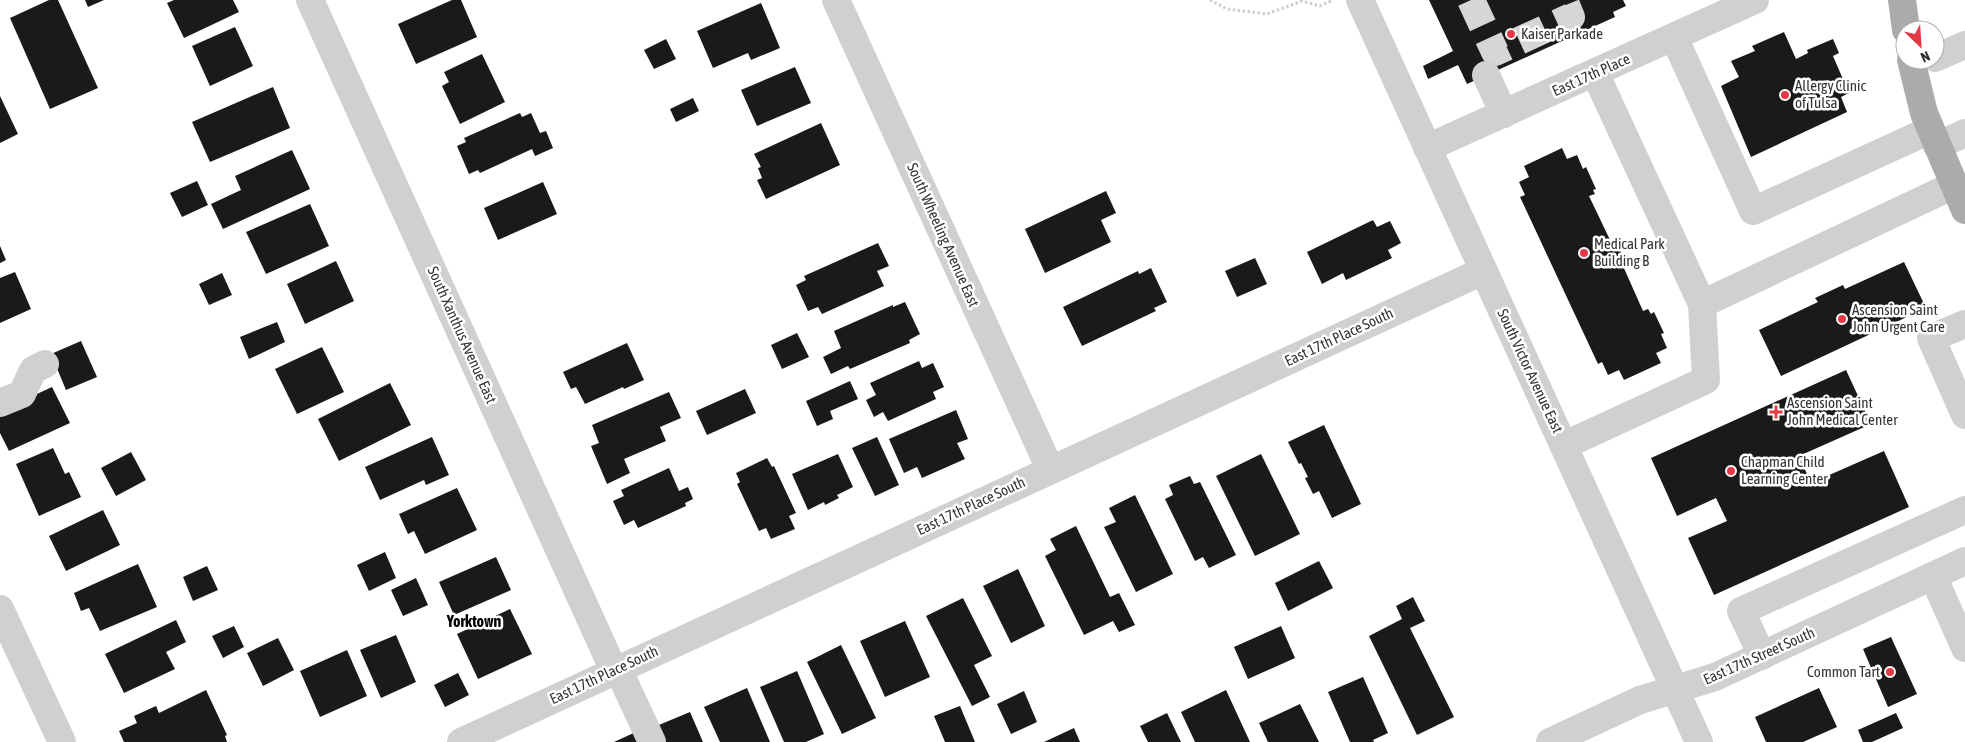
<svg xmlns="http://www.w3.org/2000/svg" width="1965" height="742" viewBox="0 0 1965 742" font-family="'Asap Condensed',sans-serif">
	<rect width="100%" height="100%" fill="#fff"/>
	<!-- building -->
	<g fill="#1a1a1a">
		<polygon points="49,0 58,0 98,88 50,109 10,18"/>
		<polygon points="85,0 104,0 88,7"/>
		<polygon points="174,0 233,0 239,12 184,38 167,3"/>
		<polygon points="452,0 461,0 477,37 416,64 398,24"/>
		<polygon points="1429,0 1623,0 1626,6 1613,12 1615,17 1467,84 1458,65 1428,79 1423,66 1453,51"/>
		<polygon points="761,3 780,48 751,60 748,53 713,68 697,31"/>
		<polygon points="235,27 253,66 210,86 192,46"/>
		<polygon points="1784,32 1796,59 1808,53 1807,50 1833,39 1839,53 1833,56 1849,93 1841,97 1847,112 1751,157 1721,86 1739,77 1731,61 1755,51 1752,46"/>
		<polygon points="666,39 676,59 654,69 644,50"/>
		<polygon points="482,54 505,102 460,124 442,86 449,82 444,72"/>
		<polygon points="795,67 811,103 757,126 741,90"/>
		<polygon points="273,87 290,128 210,162 192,122"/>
		<polygon points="0,96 18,134 0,143"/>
		<polygon points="693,98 699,111 676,122 670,109"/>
		<polygon points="520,113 522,117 531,113 540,133 546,131 553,148 535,156 532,149 480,173 478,170 469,174 457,146 466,142 464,138"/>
		<polygon points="821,123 840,165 766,199 757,180 762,178 758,168 761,167 754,154"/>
		<polygon points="1562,148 1567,159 1577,155 1583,169 1586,167 1596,189 1593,190 1595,194 1589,196 1611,242 1615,240 1627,264 1623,266 1643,311 1648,309 1651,314 1654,312 1664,333 1661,334 1667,348 1656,353 1661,363 1624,380 1619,370 1608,375 1602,362 1598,364 1520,197 1525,195 1519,182 1529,177 1524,166"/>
		<polygon points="292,150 310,189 223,229 211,204 241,190 235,176"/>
		<polygon points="197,181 208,205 182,217 170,193"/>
		<polygon points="543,182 557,214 498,240 484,208"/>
		<polygon points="1106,191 1116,213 1101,220 1111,242 1045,273 1025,229"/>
		<polygon points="310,204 329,246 266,274 246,232"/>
		<polygon points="1373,220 1377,227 1390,221 1401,243 1388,250 1392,258 1346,280 1343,273 1322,284 1307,252"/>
		<polygon points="878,243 889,266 877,271 884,286 822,314 818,307 808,311 796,285 806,280 804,276"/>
		<polygon points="0,246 6,260 0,263"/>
		<polygon points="1255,258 1267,284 1237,297 1225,271"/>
		<polygon points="336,261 354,301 305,324 287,284"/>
		<polygon points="1904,262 1926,308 1781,376 1759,330 1818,302 1815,298 1843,285 1845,289"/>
		<polygon points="1151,268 1167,302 1154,308 1156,311 1082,346 1063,307 1138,271 1139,274"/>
		<polygon points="15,272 31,309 0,323 0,278"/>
		<polygon points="222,273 232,295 209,305 199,284"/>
		<polygon points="905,302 920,334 909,340 910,343 850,369 848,366 831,374 823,357 841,348 834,331 893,305 893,307"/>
		<polygon points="277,322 285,342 249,359 240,337"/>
		<polygon points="797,333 809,357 782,369 771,345"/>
		<polygon points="81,341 97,377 66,390 51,354"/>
		<polygon points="627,343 644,380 624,389 623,387 585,404 576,387 571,389 563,372"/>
		<polygon points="322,347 344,392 297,414 275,369"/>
		<polygon points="919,361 922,368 933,363 944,387 933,392 936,399 888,421 883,412 874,417 866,400 876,395 870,383"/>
		<polygon points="1846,370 1871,424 1799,456 1811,483 1884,451 1909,507 1714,595 1688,538 1727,521 1716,498 1677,516 1651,458"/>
		<polygon points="850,381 858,399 830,411 833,419 817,426 806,401"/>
		<polygon points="390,383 411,425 339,461 318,419"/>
		<polygon points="52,387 70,423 9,451 0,433 0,411"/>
		<polygon points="745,389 756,413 707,435 696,411"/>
		<polygon points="669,392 681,418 660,427 666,441 624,459 630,473 607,484 591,446 599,443 592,425"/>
		<polygon points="956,410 968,439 957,443 965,459 922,478 917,467 904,473 889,439"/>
		<polygon points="1324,425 1361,504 1332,518 1319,491 1313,494 1305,478 1308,477 1301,463 1299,464 1288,442"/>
		<polygon points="432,437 449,475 426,485 424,480 380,500 365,467"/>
		<polygon points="877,437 899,485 875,496 852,448"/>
		<polygon points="53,448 65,474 69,472 81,497 39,516 16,464"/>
		<polygon points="131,452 146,480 116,496 101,468"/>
		<polygon points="838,454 853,487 837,495 839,498 825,505 824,502 808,510 792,474"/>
		<polygon points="1261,454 1300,534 1255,556 1216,476"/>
		<polygon points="767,458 772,467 774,466 796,513 789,516 795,529 771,539 766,528 759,531 737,484 740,482 736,473"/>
		<polygon points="669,468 679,491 688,487 693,499 685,503 686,506 638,528 634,520 624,525 613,501 624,496 621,490"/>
		<polygon points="1190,476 1194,484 1200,482 1236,555 1209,568 1203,557 1195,561 1165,499 1173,495 1169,485"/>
		<polygon points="457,488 477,530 425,554 414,531 408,534 399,514"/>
		<polygon points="1135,495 1173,574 1136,592 1104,527 1116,522 1109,508"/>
		<polygon points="103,510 120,545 66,571 49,536"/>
		<polygon points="1076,526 1110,597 1119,593 1135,625 1119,632 1113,621 1084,635 1045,556 1056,550 1050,539"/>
		<polygon points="385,552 396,578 369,591 357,565"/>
		<polygon points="496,557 511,590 454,615 439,582"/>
		<polygon points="1319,561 1333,588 1288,611 1275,583"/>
		<polygon points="138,564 157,607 100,631 89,608 81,611 74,593"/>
		<polygon points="207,566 218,590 193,601 183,577"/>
		<polygon points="1018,569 1045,626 1011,643 983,586"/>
		<polygon points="416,578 428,605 403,616 391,590"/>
		<polygon points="1413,597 1425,621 1410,628 1454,717 1417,735 1369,636 1402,619 1396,606"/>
		<polygon points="963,598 992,656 974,665 990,697 972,706 926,616"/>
		<polygon points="510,609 532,654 478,679 457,634"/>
		<polygon points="176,620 186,642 166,652 175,669 124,693 105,654"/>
		<polygon points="905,621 930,677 885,697 860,641"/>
		<polygon points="234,626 244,647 223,658 212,636"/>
		<polygon points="1281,626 1295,658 1248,679 1234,647"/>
		<polygon points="396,635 416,682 381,698 360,650"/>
		<polygon points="1891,637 1917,694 1888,707 1863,649"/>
		<polygon points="278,638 294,670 263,686 247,653"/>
		<polygon points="841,645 876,718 842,734 807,662"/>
		<polygon points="347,650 367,696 320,717 300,671"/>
		<polygon points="797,671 824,734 806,742 784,742 760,687"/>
		<polygon points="458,673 469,695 445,707 434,685"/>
		<polygon points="1363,677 1388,733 1373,740 1374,742 1350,742 1328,692"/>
		<polygon points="747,688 770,742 720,742 704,707"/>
		<polygon points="1819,688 1837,727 1803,742 1766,742 1755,717"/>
		<polygon points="206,690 227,735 225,736 227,742 124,742 119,731 137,723 134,716 156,706 159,713"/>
		<polygon points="1226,690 1250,742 1195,742 1181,712"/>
		<polygon points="1024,691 1037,722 1011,734 997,704"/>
		<polygon points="1300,704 1319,742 1268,742 1259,723"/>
		<polygon points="960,706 975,742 945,742 934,716"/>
		<polygon points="690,712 703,742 660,742 654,727"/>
		<polygon points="1167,713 1181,742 1148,742 1140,726"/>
		<polygon points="1896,713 1903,728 1872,742 1863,742 1858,730"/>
		<polygon points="1074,728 1080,742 1044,742"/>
		<polygon points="638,731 642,742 614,742"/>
	</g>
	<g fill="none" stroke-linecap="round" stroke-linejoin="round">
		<!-- minor-tunnel -->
		<polyline stroke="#d6d6d6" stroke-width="28" stroke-dasharray="28 14" stroke-linecap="butt" points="1471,0 1495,52 1571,17 1564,0"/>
		<!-- path -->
		<polyline stroke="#cdcdcd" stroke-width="3" stroke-dasharray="2.5 2.5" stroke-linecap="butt" points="1210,0 1227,9 1267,14 1302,1 1320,6 1333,0"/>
		<!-- minor -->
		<g stroke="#d0d0d0" stroke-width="28">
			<polyline points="310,0 614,671"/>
			<polyline points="836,0 1050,469"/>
			<polyline points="1360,0 1699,742"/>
			<polyline points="1674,37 1753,211 1930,130"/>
			<polyline points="1935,58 1965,45"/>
			<polyline points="1486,75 1504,114"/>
			<polyline points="1937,146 1965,133"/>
			<polyline points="1427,148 1755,0"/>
			<polyline points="1702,304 1954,185"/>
			<polyline points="1965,324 1931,338 1965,415"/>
			<polyline points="0,403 22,394 33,370 45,364"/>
			<polyline points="1565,445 1706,380 1702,304 1595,73"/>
			<polyline points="1933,576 1965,648"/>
			<polyline points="0,609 62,742"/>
			<polyline points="1762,656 1741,611 1965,510"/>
			<polyline points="618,669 652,742"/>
			<polyline points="461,742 1483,271"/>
			<polyline points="1550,742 1640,700 1715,677 1965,561"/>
		</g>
		<!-- major -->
		<g stroke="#ababab" stroke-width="28">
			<polyline points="1902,0 1906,30"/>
			<polyline points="1911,60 1924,113 1965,210"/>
		</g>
	</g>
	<!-- markers -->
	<g fill="#e63946" stroke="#fff" stroke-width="2">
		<circle cx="1511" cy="34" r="5"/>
		<circle cx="1785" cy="95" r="5"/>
		<circle cx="1584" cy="253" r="5"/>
		<circle cx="1842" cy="319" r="5"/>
		<path d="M1773.5 404.5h5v5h5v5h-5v5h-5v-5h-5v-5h5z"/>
		<circle cx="1731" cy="471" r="5"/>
		<circle cx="1890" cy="672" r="5"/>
	</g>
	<g text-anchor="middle" stroke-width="5" stroke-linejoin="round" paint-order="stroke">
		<!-- poi labels -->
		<g font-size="15" fill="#333" stroke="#fff" text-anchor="start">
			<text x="1521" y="39">Kaiser Parkade</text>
			<text x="1795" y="91">Allergy Clinic<tspan x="1795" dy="17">of Tulsa</tspan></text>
			<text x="1594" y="249">Medical Park<tspan x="1594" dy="17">Building B</tspan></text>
			<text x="1852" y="315">Ascension Saint<tspan x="1852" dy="17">John Urgent Care</tspan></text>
			<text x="1787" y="408">Ascension Saint<tspan x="1787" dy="17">John Medical Center</tspan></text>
			<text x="1741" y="467">Chapman Child<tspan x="1741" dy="17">Learning Center</tspan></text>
			<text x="1880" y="677" text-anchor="end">Common Tart</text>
		</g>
		<!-- street labels -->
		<g font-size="15" fill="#333" stroke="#fff">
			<text transform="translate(1591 75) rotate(-24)" y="5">East 17th Place</text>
			<text transform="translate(943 235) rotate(66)" y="5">South Wheeling Avenue East</text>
			<text transform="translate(462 335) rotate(66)" y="5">South Xanthus Avenue East</text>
			<text transform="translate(1339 337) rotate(-25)" y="5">East 17th Place South</text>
			<text transform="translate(1530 371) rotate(65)" y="5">South Victor Avenue East</text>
			<text transform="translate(971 506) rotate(-25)" y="5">East 17th Place South</text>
			<text transform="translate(1759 656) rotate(-24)" y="5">East 17th Street South</text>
			<text transform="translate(604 675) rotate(-25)" y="5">East 17th Place South</text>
		</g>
		<!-- neighbourhood labels -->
		<g font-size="16" font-weight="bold" fill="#000" stroke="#fff">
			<text x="474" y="627">Yorktown</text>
		</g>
	</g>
	<!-- north arrow -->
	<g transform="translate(1920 45) rotate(155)"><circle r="24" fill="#ffffff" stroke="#adadad"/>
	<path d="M0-4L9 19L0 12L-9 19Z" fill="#e63946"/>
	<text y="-8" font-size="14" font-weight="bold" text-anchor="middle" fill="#333333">N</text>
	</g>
</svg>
